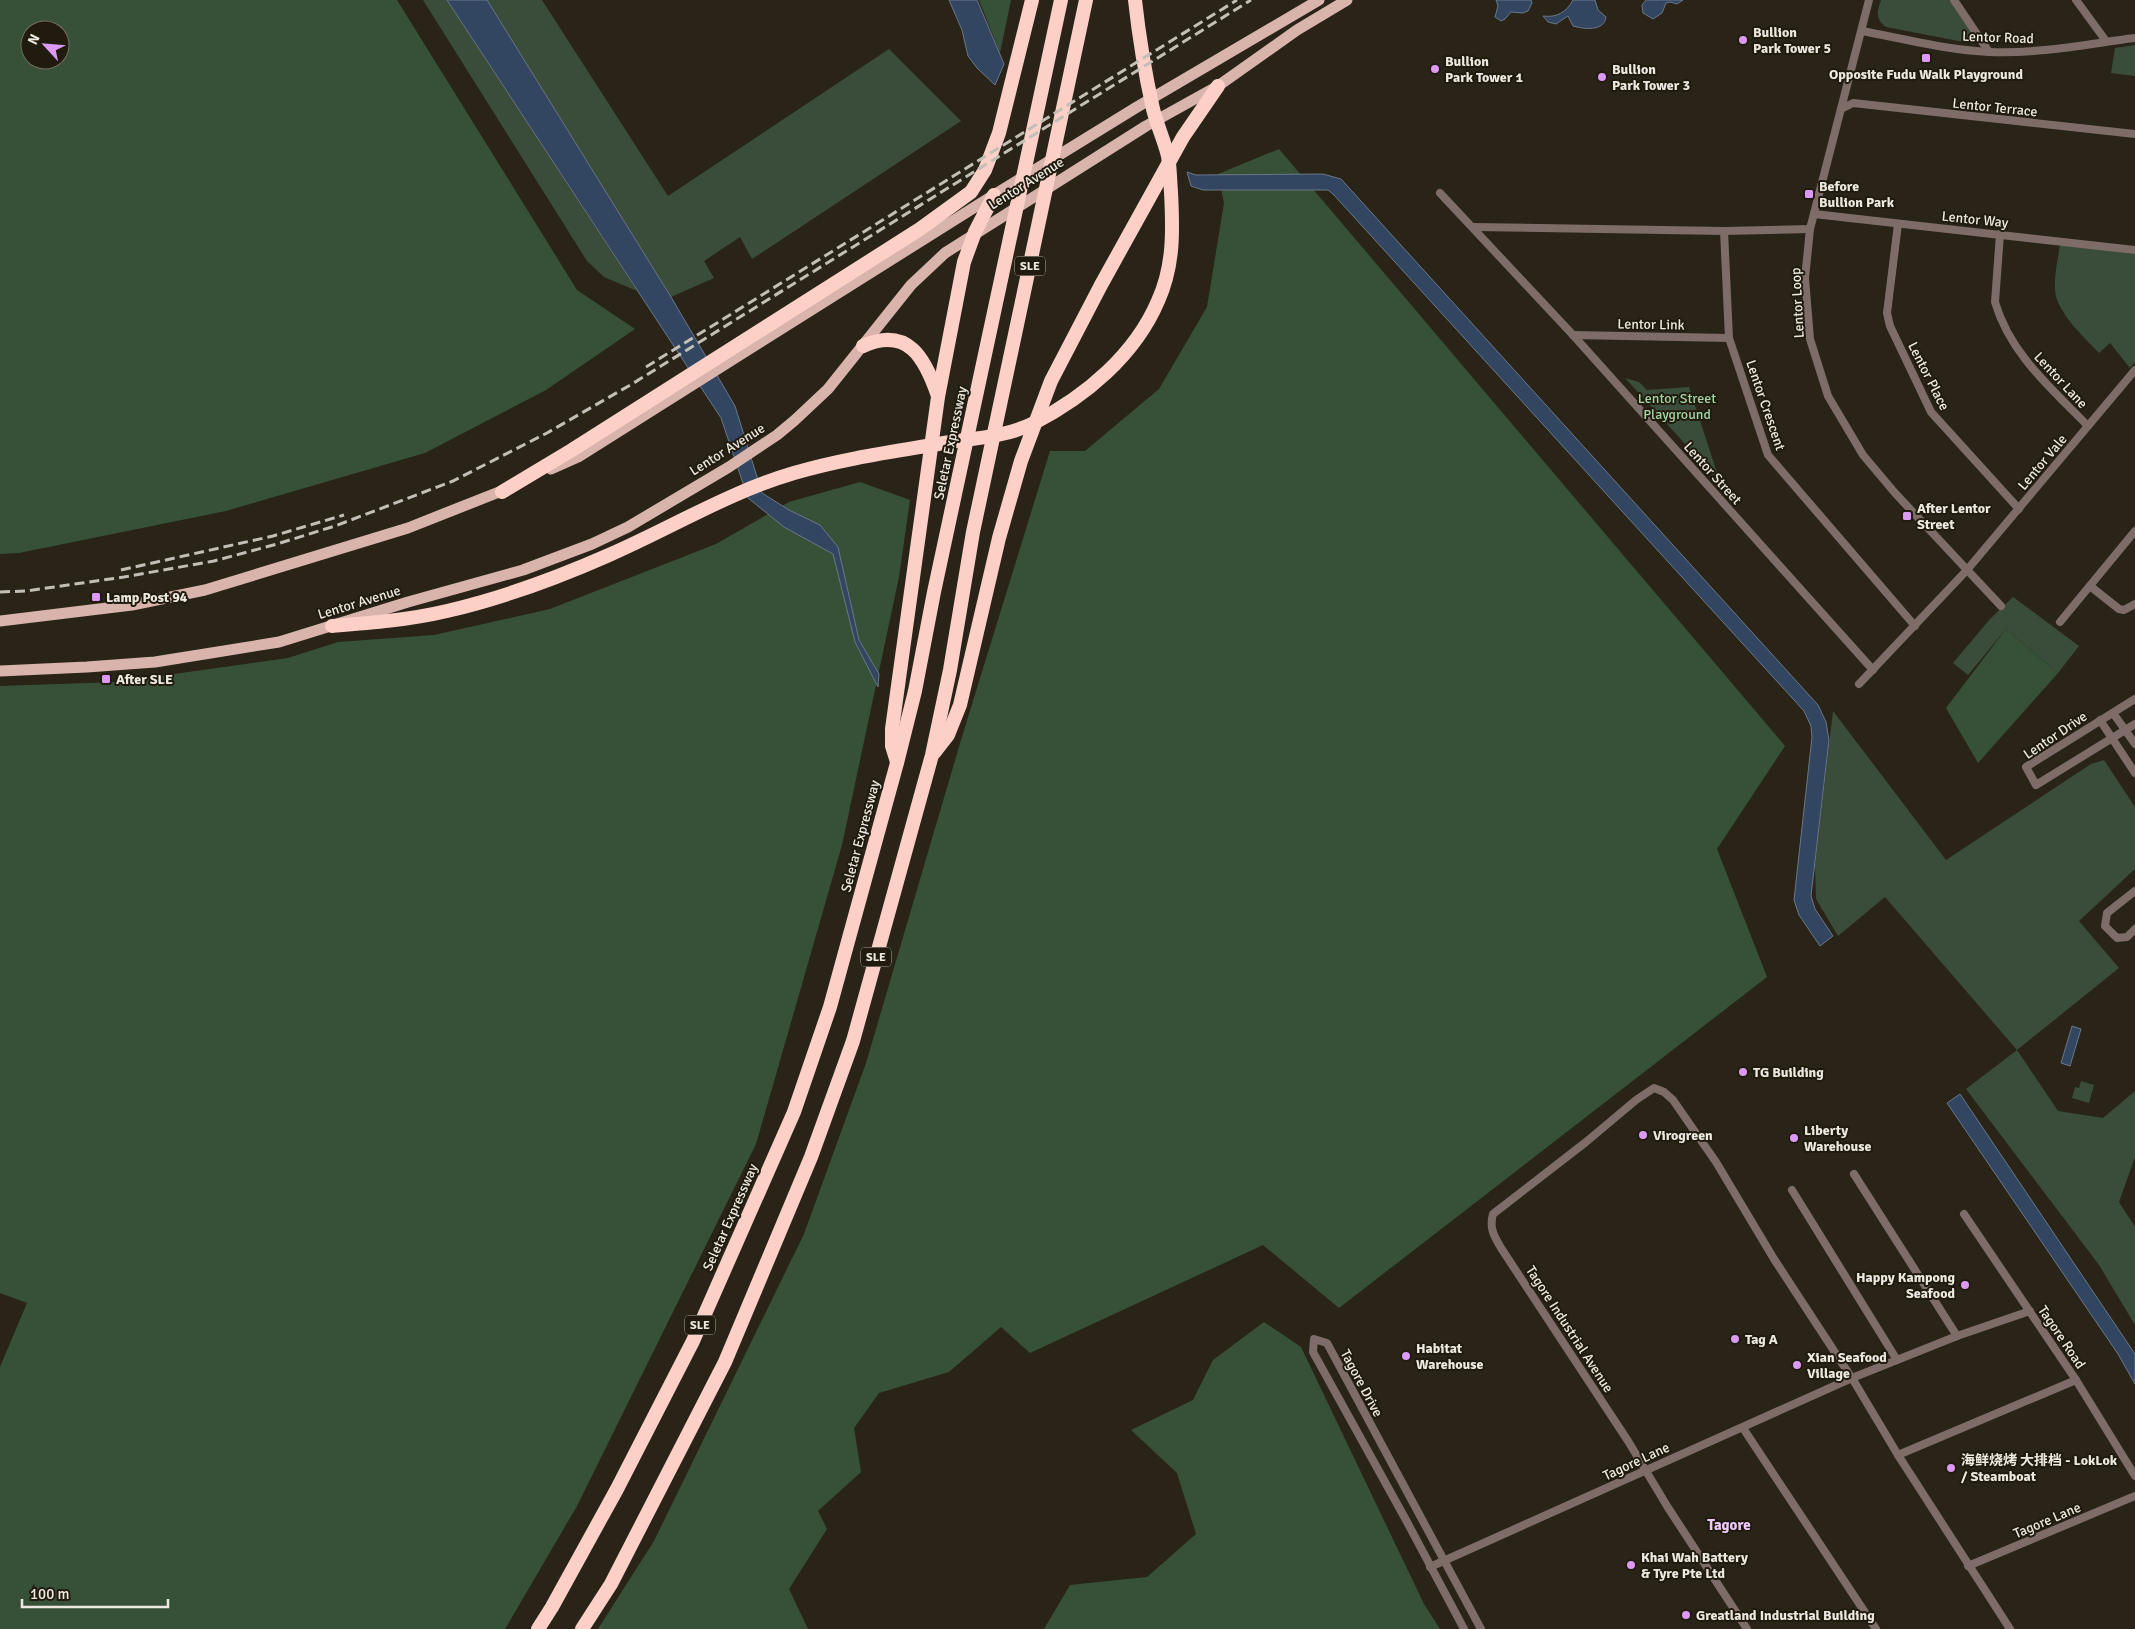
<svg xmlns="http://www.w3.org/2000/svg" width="2135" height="1629" viewBox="0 0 2135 1629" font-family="Signika,'Noto Sans SC',sans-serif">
	<rect width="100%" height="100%" fill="#292417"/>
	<!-- green -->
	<g fill="#3a4d3b">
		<polygon points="423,0 447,0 637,291 604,277 587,261"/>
		<polygon points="487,0 542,0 668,196 889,49 961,121 752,259 740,237 704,261 714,278 671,297"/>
		<path d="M1881 0H1952L1975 37 1974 42 1969 43 1886 27C1875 19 1877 12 1881 0Z"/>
		<polygon points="2135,45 2135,76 2111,73 2115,48"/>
		<path d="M2060 244 2135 254V362L2130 368 2110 343 2099 353C2085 338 2056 312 2055 290 2054 275 2058 259 2060 244Z"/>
		<polygon points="1625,378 1639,382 1647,390 1689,387 1720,482"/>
		<polygon points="2013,597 2079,646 2058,673 2006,629 1968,675 1953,663 1990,619"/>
		<polygon points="1833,711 1946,860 2091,764 2104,760 2135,807 2135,869 2079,921 2119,968 2017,1050 2058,1111 2103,1118 2135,1091 2135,1157 2119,1202 2135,1227 2135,1325 2099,1265 1966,1089 2017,1050 1885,897 1838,936 1816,899 1815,865"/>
		<polygon points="2081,1081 2094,1085 2089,1103 2072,1098 2075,1087 2079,1088"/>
	</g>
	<!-- forest -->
	<g fill="#375139" fill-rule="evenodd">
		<path d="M0 0H397L577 290 635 329 546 390 425 453 226 511 19 553 0 554ZM30 30H60V60H30Z"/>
		<polygon points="979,0 1011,0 1000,53"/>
		<polygon points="1279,149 1785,746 1717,849 1767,977 1339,1308 1263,1245 1030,1353 1001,1327 949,1372 879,1393 854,1428 861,1472 818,1511 827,1529 789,1589 808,1629 598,1629 654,1541 804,1234 866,1063 961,740 1050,451 1085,451 1159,389 1207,307 1224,203 1218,174"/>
		<polygon points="860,482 910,500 899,577 842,845 756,1144 577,1506 505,1629 0,1629 0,1367 27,1303 0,1293 0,686 117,682 288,658 338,642 434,635 550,609 716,544 789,502"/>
		<polygon points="2006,629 2058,673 1978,763 1946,708"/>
		<polygon points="1264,1322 1301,1347 1424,1604 1440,1629 1044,1629 1070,1585 1147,1577 1196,1534 1177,1473 1131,1430 1193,1400 1213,1360"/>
	</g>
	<!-- water -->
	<g fill="#334661" stroke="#6b7787">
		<polygon points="447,0 487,0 671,297 735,406 762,493 789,510 820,525 838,547 859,640 879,674 878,687 855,642 833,554 784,527 748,498 721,418"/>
		<polygon points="949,0 977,0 1004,64 995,85 977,68 968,56 962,30"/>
		<polygon points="1496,0 1531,0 1532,3 1528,11 1523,13 1511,12 1505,19 1501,21 1495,17 1498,6"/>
		<path d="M1573 0H1595L1598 10 1606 17C1604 32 1583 29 1573 26L1568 16 1556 24 1548 22 1543 16C1556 18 1567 12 1573 0Z"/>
		<polygon points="1646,0 1683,0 1677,4 1670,2 1666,3 1662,13 1653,19 1643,13 1642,5"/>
		<polygon points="1187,172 1196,175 1323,174 1341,179 1818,705 1826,722 1829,740 1811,896 1815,909 1833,936 1820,946 1799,915 1794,900 1812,737 1811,726 1804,711 1333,194 1328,190 1203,190 1191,186"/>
		<polygon points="2072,1026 2081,1029 2070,1066 2061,1063"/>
		<polygon points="1960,1094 2135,1354 2135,1384 2118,1354 1947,1103"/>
	</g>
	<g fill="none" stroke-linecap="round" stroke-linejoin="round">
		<!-- minor -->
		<g stroke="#7d6c68" stroke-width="8">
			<polyline points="1869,0 1810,229 1805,278 1810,339 1828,396 1863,455 1895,493 2001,606"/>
			<polyline points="1954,0 1989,52"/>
			<polyline points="2076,0 2106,41"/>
			<path d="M1862 31C1904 39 1947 50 1990 52 2039 54 2087 44 2135 38"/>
			<polyline points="1841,109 1853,103 2135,134"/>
			<polyline points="1440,193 1573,335 1873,670"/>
			<polyline points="1814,214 2135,250"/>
			<polyline points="1898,224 1887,313 1890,326 1931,412 2019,509"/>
			<polyline points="1473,227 1724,231 1810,229"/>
			<polyline points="1724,231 1729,338 1768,455 1915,626"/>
			<path d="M2000 234 1995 302C2010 354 2052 389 2088 426"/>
			<polyline points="1573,335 1729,338"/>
			<polyline points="2090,586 2119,609 2124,610 2135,604"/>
			<polyline points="2060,622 2135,531"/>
			<polyline points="1859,684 1967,570 2135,370"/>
			<polyline points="2135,699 2026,767 2036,785 2135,724"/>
			<polyline points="2113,713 2135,744"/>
			<polyline points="2100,720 2135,773"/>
			<polyline points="2135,891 2107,913 2105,926 2117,938 2127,937 2135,929"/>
			<polyline points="1854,1174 1957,1336"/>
			<polyline points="1792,1190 1897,1360"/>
			<polyline points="1964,1214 2076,1380 2135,1476"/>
			<polyline points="1743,1428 1876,1629"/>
			<polyline points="1898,1455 2076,1380"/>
			<polyline points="1968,1566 2135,1496"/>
			<polyline points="1430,1567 1852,1378 1957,1336 2030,1311"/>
			<polyline points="1464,1629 1406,1520 1313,1352 1314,1339 1327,1343 1481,1629"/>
			<path d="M1747 1629 1667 1506 1628 1441 1501 1248C1494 1236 1489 1228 1493 1214L1586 1142 1636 1100 1654 1088 1664 1092 1673 1100 1716 1162 1774 1259 1855 1383 1898 1455 2010 1629"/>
		</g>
		<!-- primary -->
		<g stroke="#d8b4ac" stroke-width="11">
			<polyline points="551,469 578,457 994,195 1137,107 1319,0"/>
			<polyline points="0,621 132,605 205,590 408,528 509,488"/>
			<polyline points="0,671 87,667 155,662 279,642 408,602 523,570 592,544 628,527 729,467 777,435 795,420 828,389 911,285 945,253 1146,126 1218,86 1297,30 1347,0"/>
		</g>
		<!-- motorway -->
		<g stroke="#fcd0c7" stroke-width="14">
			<path d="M863 346C908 326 925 358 938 396"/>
			<polyline points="502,492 572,450 920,229 971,192 985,170 999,133 1032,0"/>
			<path d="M332 626C370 623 409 620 447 611 503 598 557 578 609 555 671 528 729 492 794 473 845 458 898 451 950 442 978 438 1008 436 1034 423 1086 396 1135 355 1158 301 1174 266 1173 230 1171 192 1170 180 1170 167 1168 156 1164 140 1157 125 1153 109 1145 73 1139 37 1135 0"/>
			<polyline points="934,753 948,735 960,705 999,538 1021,461 1051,381 1101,285 1183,137 1218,86"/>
			<polyline points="897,762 892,746 892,729 938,397 964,262 975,232 994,195"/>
			<polyline points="538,1629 552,1607 617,1489 693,1341 794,1112 830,1007 897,763 915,691 934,592 1061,0"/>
			<polyline points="582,1629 611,1584 725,1362 811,1157 853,1041 932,755 950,670 973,532 1086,0"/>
		</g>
		<!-- rail -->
		<g stroke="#c3bfb6" stroke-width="3" stroke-dasharray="10 5" stroke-linecap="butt">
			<polyline points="646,367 1237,0"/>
			<polyline points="121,570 273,536 344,515"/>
			<polyline points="0,592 26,591 124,577 214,561 277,544 335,526 453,481 547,433 632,384 1251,0"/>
		</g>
	</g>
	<!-- markers -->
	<g fill="#dc99f4" stroke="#201b0e" stroke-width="2">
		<circle cx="1743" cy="40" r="5"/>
		<rect x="1921" y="53" width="10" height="10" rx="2.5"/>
		<circle cx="1435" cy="69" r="5"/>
		<circle cx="1602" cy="77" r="5"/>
		<rect x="1804" y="189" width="10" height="10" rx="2.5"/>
		<rect x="1902" y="511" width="10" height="10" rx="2.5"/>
		<rect x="91" y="592" width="10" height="10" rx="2.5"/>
		<rect x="101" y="674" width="10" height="10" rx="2.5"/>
		<circle cx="1743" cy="1072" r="5"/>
		<circle cx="1643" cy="1135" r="5"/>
		<circle cx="1794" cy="1138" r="5"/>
		<circle cx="1965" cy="1285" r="5"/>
		<circle cx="1735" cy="1339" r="5"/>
		<circle cx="1406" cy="1356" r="5"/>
		<circle cx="1797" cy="1365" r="5"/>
		<circle cx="1951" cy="1468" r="5"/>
		<circle cx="1631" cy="1565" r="5"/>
		<circle cx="1686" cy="1615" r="5"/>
	</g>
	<g text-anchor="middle" stroke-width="4" stroke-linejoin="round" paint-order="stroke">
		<!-- shield labels -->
		<g fill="#201b0e" stroke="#b0aba2" stroke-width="1">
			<rect x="1015" y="256.5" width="30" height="19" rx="4"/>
			<rect x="861" y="947.5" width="30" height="19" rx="4"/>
			<rect x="685" y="1315.5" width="30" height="19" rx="4"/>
		</g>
		<g font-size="12" font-weight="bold" fill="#ede9e1">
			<text x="1030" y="270">SLE</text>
			<text x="876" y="961">SLE</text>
			<text x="700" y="1329">SLE</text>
		</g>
		<!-- poi labels -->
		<g font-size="14" font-weight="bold" fill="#ede9e1" stroke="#201b0e" text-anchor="start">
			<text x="1753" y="37">Bullion<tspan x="1753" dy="16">Park Tower 5</tspan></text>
			<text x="1445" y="66">Bullion<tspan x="1445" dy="16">Park Tower 1</tspan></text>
			<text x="1612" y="74">Bullion<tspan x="1612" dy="16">Park Tower 3</tspan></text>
			<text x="1926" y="79" text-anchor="middle">Opposite Fudu Walk Playground</text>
			<text x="1819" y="191">Before<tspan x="1819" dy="16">Bullion Park</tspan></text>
			<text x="1917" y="513">After Lentor<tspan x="1917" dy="16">Street</tspan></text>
			<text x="106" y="602">Lamp Post 94</text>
			<text x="116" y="684">After SLE</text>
			<text x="1753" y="1077">TG Building</text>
			<text x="1804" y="1135">Liberty<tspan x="1804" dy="16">Warehouse</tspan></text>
			<text x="1653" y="1140">Virogreen</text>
			<text x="1955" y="1282" text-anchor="end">Happy Kampong<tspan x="1955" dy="16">Seafood</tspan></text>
			<text x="1745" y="1344">Tag A</text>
			<text x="1416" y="1353">Habitat<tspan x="1416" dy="16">Warehouse</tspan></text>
			<text x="1807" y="1362">Xian Seafood<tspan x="1807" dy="16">Village</tspan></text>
			<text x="1961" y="1465">海鲜烧烤 大排档 - LokLok<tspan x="1961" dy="16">/ Steamboat</tspan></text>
			<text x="1641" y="1562">Khai Wah Battery<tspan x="1641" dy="16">&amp; Tyre Pte Ltd</tspan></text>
			<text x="1696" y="1620">Greatland Industrial Building</text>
		</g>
		<!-- street labels -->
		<g font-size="14" fill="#ede9e1" stroke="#201b0e">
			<text transform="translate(1998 37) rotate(2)" y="5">Lentor Road</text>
			<text transform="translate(1995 107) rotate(6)" y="5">Lentor Terrace</text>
			<text transform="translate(1026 183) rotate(-32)" y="5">Lentor Avenue</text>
			<text transform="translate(1975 219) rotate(6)" y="5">Lentor Way</text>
			<text transform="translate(1797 303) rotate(-93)" y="5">Lentor Loop</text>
			<text transform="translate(1651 324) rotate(1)" y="5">Lentor Link</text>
			<text transform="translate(1929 376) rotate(63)" y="5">Lentor Place</text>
			<text transform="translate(2061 380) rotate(47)" y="5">Lentor Lane</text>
			<text transform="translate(1766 405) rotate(71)" y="5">Lentor Crescent</text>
			<text transform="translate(950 443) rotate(-78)" y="5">Seletar Expressway</text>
			<text transform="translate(727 449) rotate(-32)" y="5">Lentor Avenue</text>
			<text transform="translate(2042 462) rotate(-50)" y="5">Lentor Vale</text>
			<text transform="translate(1713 473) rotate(48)" y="5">Lentor Street</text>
			<text transform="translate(359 602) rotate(-17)" y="5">Lentor Avenue</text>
			<text transform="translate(2055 735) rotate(-34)" y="5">Lentor Drive</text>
			<text transform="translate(860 836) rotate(-75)" y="5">Seletar Expressway</text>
			<text transform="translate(730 1217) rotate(-66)" y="5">Seletar Expressway</text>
			<text transform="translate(1570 1329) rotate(57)" y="5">Tagore Industrial Avenue</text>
			<text transform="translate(2062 1337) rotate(56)" y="5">Tagore Road</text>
			<text transform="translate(1362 1383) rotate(62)" y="5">Tagore Drive</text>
			<text transform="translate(1636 1461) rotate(-25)" y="5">Tagore Lane</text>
			<text transform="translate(2047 1520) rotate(-23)" y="5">Tagore Lane</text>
		</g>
		<!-- park labels -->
		<g font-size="14" fill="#a4d5a7" stroke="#201b0e">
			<text x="1677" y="403">Lentor Street<tspan x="1677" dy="16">Playground</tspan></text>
		</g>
		<!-- neighbourhood labels -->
		<g font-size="15" font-weight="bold" fill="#edc8fb" stroke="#201b0e">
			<text x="1729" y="1530">Tagore</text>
		</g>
	</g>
	<!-- north arrow -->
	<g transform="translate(45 45) rotate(296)"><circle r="24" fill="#201b0e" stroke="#726d62"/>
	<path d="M0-4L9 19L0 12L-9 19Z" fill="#dc99f4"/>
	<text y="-8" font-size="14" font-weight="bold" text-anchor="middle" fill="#ede9e1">N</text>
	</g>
	<!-- scale -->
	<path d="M22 1599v8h146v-8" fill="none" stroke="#ede9e1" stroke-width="2.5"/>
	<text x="30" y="1599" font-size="15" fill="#ede9e1" stroke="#201b0e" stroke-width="4" paint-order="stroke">100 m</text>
</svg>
